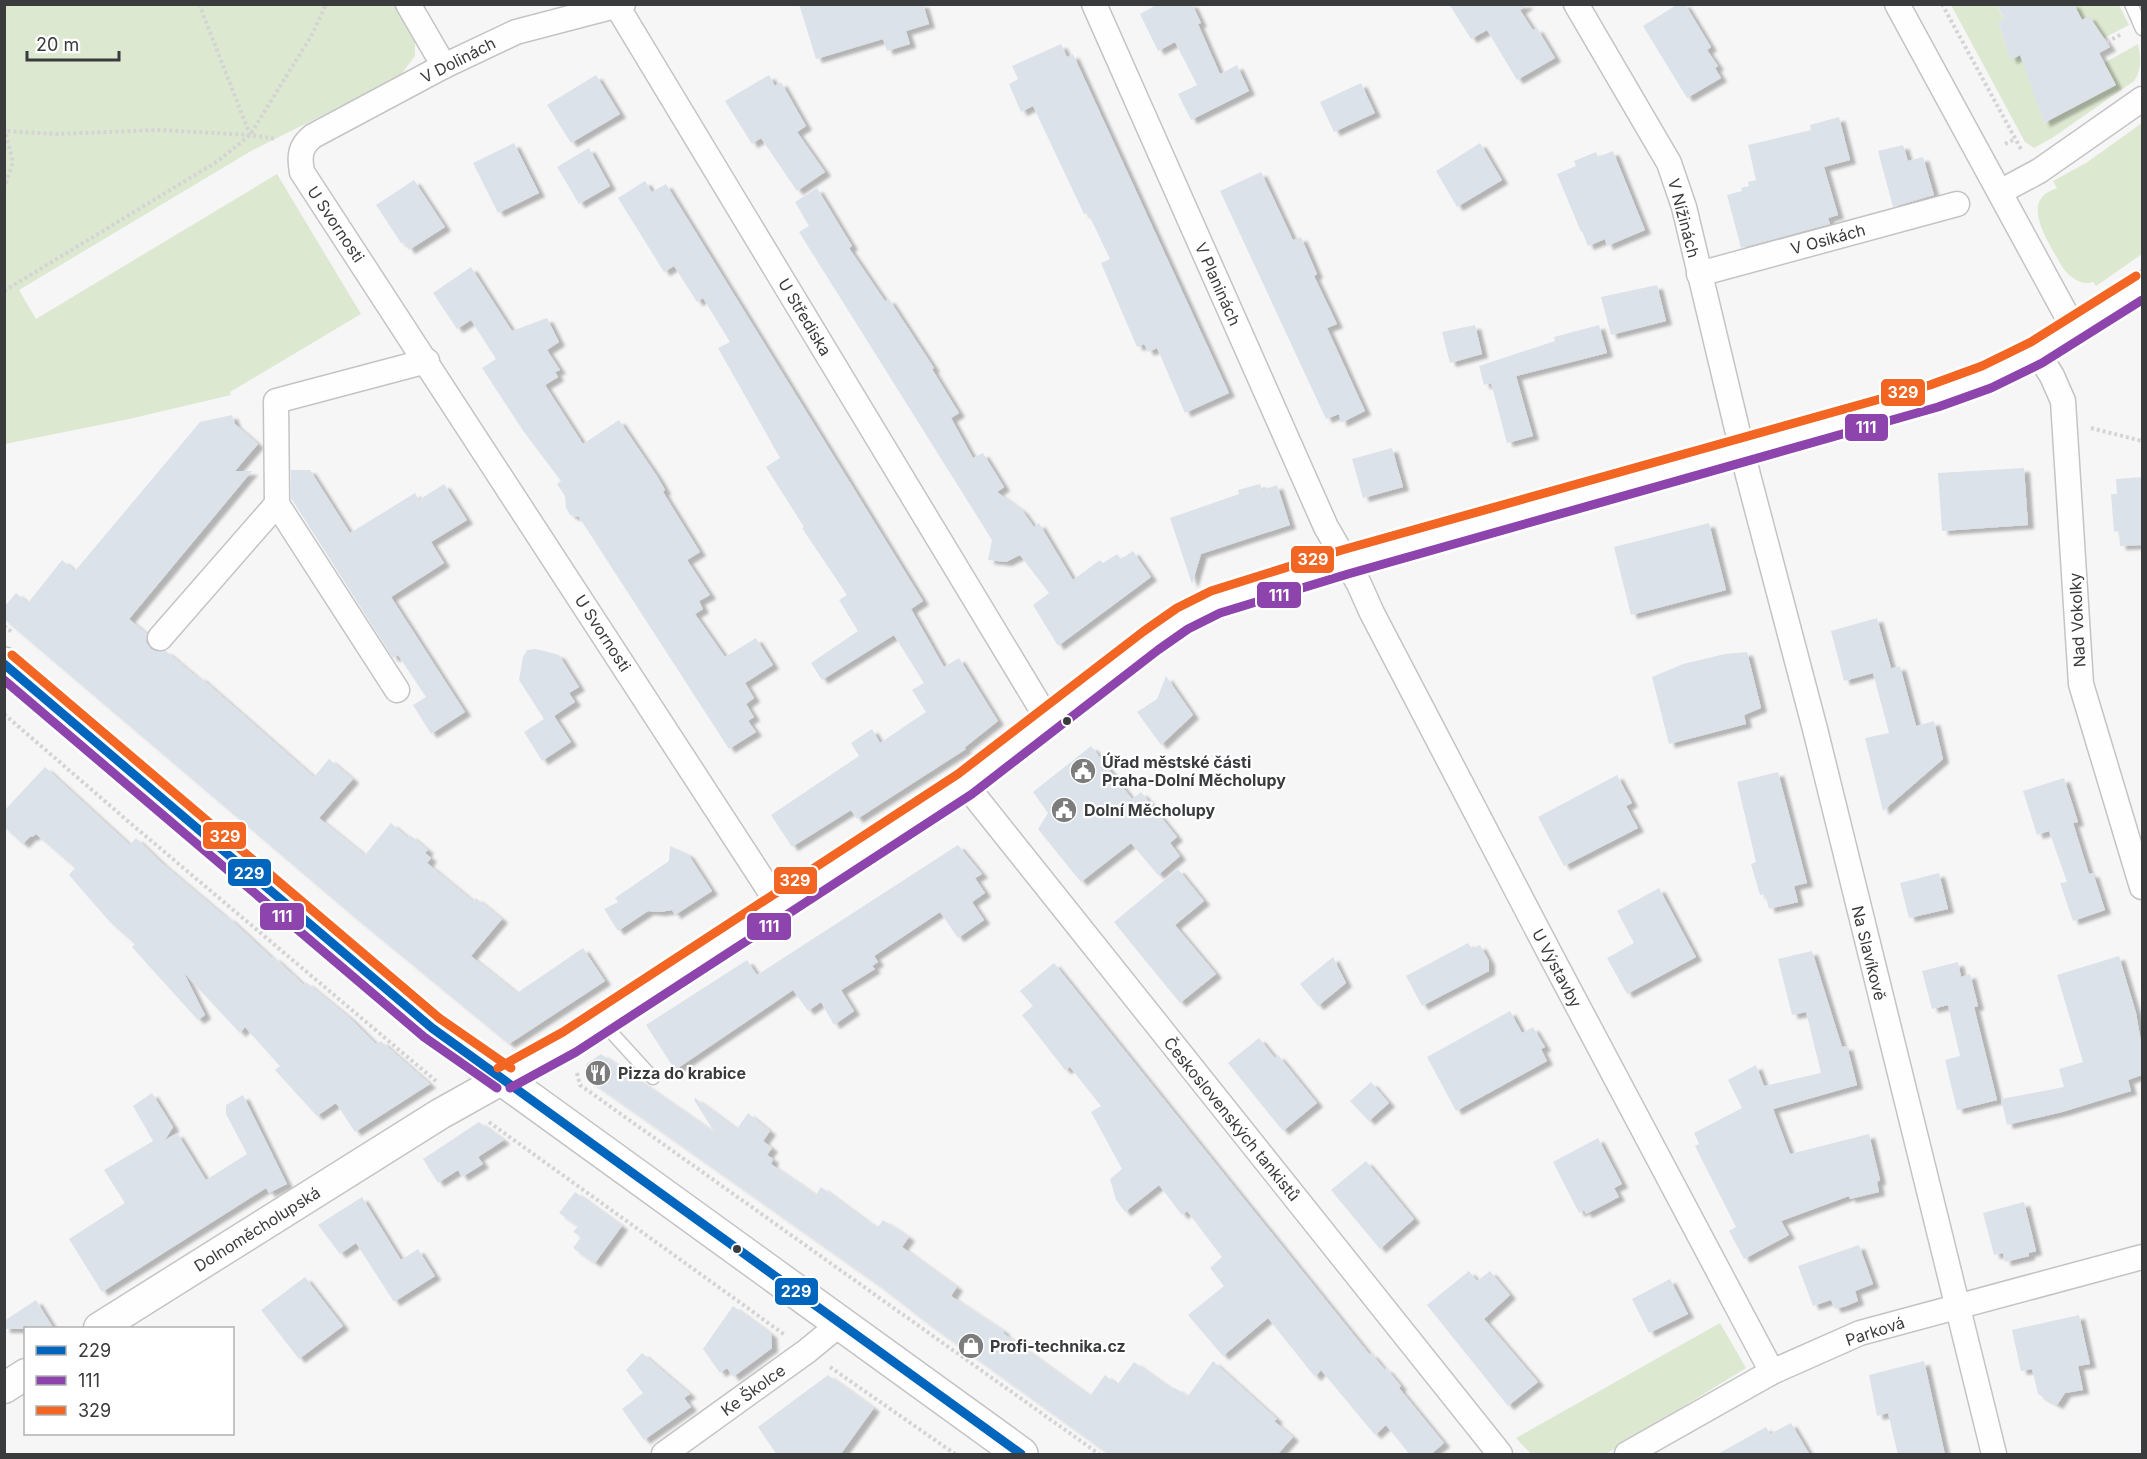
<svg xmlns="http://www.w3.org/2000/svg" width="2147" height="1459" viewBox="0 0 2147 1459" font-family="Inter,sans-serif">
	<defs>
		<filter id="shadow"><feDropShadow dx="6" dy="4" stdDeviation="1.5" flood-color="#0004"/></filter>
	</defs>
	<rect width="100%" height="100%" fill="#f6f6f7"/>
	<!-- green -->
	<g fill="#dde8d0">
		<polygon points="5,5 395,5 415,37 415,56 399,77 251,151 19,290 36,319 277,174 361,314 230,392 231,395 129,419 5,444"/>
		<path d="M1951 5H1997L2004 19 1998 22 2011 59 2023 54 2044 123 2115 85 2104 63 2138 44C2141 58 2142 69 2134 81L2052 138 2034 148 2025 142Z"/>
		<polygon points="2074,5 2119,5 2129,25 2104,38 2082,20"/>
		<path d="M2142 123V254L2096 286 2093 282C2082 286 2069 277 2063 268 2054 251 2025 212 2044 195 2047 192 2053 190 2057 188L2053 181 2086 163Z"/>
		<polygon points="1720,1323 1746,1368 1606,1454 1531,1454 1516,1438"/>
	</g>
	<!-- building -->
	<g fill="#dce2e9" filter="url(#shadow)">
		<polygon points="799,4 923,4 929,24 906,31 910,44 887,51 883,39 816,59"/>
		<polygon points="1158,4 1192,4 1201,23 1198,24 1220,74 1237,65 1249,91 1191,120 1178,94 1197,85 1175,42 1158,51 1140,14"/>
		<polygon points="1449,4 1528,4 1520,10 1533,30 1537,28 1555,58 1517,80 1487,30 1471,39"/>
		<polygon points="1678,4 1685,4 1711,47 1707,50 1718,66 1715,68 1721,78 1687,98 1643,26"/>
		<polygon points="1997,4 2074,4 2082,20 2089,16 2110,47 2099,53 2116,85 2044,123 2020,55 2011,60 1998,22 2004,19"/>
		<polygon points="1061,44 1067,57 1073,54 1229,393 1185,413 1157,348 1148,352 1144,344 1137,347 1101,263 1110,259 1088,213 1084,214 1033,106 1021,112 1009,84 1018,79 1012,66"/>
		<polygon points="596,75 620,114 571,143 547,105"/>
		<polygon points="769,75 775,86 781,82 806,126 797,132 825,172 797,191 761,138 752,144 725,101"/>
		<polygon points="1361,83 1375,113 1334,132 1320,102"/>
		<polygon points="1839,117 1850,160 1824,167 1838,215 1828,218 1830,224 1741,248 1727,195 1742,191 1741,188 1749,186 1748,182 1756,180 1748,145 1811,130 1810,125"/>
		<polygon points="514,143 539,193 498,213 473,163"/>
		<polygon points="1480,143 1502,180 1457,207 1436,171"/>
		<polygon points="1903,145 1908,161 1923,157 1934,195 1893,207 1878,151"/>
		<polygon points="589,148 610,186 579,204 557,167"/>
		<polygon points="1613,151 1645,230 1607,246 1605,239 1588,246 1582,231 1581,232 1557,174 1576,166 1574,161 1596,152 1598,157"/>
		<polygon points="1261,172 1293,240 1301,237 1317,274 1314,276 1337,324 1327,328 1365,411 1341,423 1339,414 1326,419 1220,191"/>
		<polygon points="414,180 445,227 409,250 404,242 401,243 376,205"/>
		<polygon points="645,181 652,192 666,184 923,601 911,609 944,667 959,658 998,721 964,748 966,749 857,819 851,810 792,847 771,815 859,756 851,743 872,729 880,743 926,712 912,690 924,683 894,635 822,680 811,663 858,631 839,600 847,595 802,528 804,527 766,467 780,458 718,348 730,342 703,298 697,302 674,266 664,272 618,198"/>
		<polygon points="817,188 852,246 849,248 885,301 889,299 934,368 932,369 959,413 951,418 973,458 983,453 1004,487 997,492 1022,510 1034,527 1039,523 1073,580 1100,560 1103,563 1117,554 1121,559 1133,551 1151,577 1058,646 1033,605 1049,593 1020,555 1006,562 988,560 992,540 799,232 809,226 795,202"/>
		<polygon points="471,267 512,331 547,318 559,342 547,350 560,370 555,372 558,377 545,385 583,444 619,420 657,476 665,490 663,492 700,552 687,560 710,595 699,601 703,609 695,614 725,657 756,638 773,665 745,683 754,698 746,704 754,717 748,721 756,732 729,749 579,517 570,515 566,508 565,496 557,484 561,481 524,432 482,368 496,359 471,320 457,329 433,293"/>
		<polygon points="1657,285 1666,321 1611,335 1601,297"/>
		<polygon points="1475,325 1482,354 1450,363 1442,332"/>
		<polygon points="1599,325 1607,353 1516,376 1533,436 1507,443 1491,383 1484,385 1479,366 1555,341 1554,337"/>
		<polygon points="232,415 235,424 258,444 235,471 252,471 129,619 147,634 146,642 151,649 158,652 166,651 198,678 199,676 314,777 329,759 353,779 319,818 365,855 391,823 408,838 410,835 428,850 425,853 431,858 427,863 473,901 476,898 502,919 471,956 517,993 583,948 605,981 509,1044 352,915 4,619 4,607 16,593 28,603 62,560 75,571 200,422"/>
		<polygon points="1392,448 1403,487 1363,498 1352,459"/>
		<polygon points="2024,468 2028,525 1942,531 1938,473"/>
		<polygon points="291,470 310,470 350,533 415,493 419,500 444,484 467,520 431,542 444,563 391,597 465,712 431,734 413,705 426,697 398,655 393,658 291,498"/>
		<polygon points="2142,477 2142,545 2120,546 2119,531 2114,532 2111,494 2117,494 2116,479"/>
		<polygon points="1260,484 1262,490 1277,485 1290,525 1201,554 1192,584 1170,518 1239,494 1238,490"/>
		<polygon points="1709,523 1726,590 1631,615 1614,547"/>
		<polygon points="1877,618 1891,668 1877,672 1900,666 1916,726 1934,721 1943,759 1883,811 1865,738 1889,733 1873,673 1844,681 1831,631"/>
		<polygon points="536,649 559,655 579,687 569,693 575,702 554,716 571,742 542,761 524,732 544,719 519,680 523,657 527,650"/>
		<polygon points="1747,652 1761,708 1744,715 1746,724 1669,744 1652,677 1683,664 1725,654"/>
		<polygon points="1166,676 1193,715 1161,745 1137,712 1157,699"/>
		<polygon points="1091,746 1132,799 1141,792 1177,837 1170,843 1180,856 1158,875 1131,843 1081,882 1038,829 1048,813 1033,792"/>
		<polygon points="45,767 130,845 136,838 163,864 227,918 228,917 272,958 274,957 304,985 306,982 350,1018 376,1044 381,1041 430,1084 355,1132 336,1103 317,1116 275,1070 280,1066 245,1027 240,1033 184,973 205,1015 198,1020 132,947 135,944 110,922 69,875 75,868 36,834 32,837 31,836 23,844 4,827 4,811"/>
		<polygon points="1778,772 1807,883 1794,886 1798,902 1769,909 1765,894 1760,895 1751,864 1756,862 1737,782"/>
		<polygon points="1617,775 1632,803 1626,806 1638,828 1564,866 1538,817"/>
		<polygon points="2064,778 2078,822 2073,823 2089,874 2093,873 2105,910 2073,921 2060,883 2067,882 2049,831 2037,835 2023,791"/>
		<polygon points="958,845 982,874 975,878 985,893 972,902 984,920 958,938 940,912 874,956 878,962 872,966 875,969 841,990 854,1011 834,1025 821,1002 808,1011 793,990 675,1070 646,1025 747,960 757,975"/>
		<polygon points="670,846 688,854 712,891 675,915 672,910 660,912 648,911 618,931 604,909 618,902 615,898 669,861"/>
		<polygon points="1178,869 1204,901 1175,925 1216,974 1180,1003 1114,922"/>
		<polygon points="1939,873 1948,909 1909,918 1900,883"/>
		<polygon points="1659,888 1696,957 1627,994 1607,958 1634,943 1617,911"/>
		<polygon points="1468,943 1472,949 1480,945 1489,961 1489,971 1422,1006 1406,976"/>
		<polygon points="1812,951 1842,1047 1847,1046 1857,1085 1773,1109 1790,1154 1869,1134 1880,1180 1877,1182 1879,1192 1850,1199 1849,1196 1781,1221 1789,1235 1744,1259 1729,1231 1736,1227 1695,1146 1699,1144 1694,1133 1742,1108 1728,1080 1756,1065 1764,1086 1821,1073 1806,1012 1792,1015 1778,959"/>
		<polygon points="2119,956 2136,1013 2142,1048 2142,1075 2128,1080 2131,1091 2062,1112 2007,1125 2001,1099 2064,1087 2059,1069 2083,1062 2057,975"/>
		<polygon points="1333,957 1346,983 1318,1006 1300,984"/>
		<polygon points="1958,962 1961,977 1970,974 1978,1006 1974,1007 1997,1100 1957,1110 1945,1060 1960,1056 1948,1005 1932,1009 1922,971"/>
		<polygon points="1054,963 1370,1355 1371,1353 1385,1370 1386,1368 1401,1386 1399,1388 1444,1443 1430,1455 1410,1455 1386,1425 1375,1435 1321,1370 1315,1377 1268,1318 1223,1356 1188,1315 1224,1286 1210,1268 1222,1257 1187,1211 1182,1215 1159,1185 1125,1212 1116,1200 1110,1179 1122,1169 1091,1112 1101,1106 1070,1067 1065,1070 1022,1015 1033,1006 1020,991"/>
		<polygon points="1510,1011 1522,1033 1533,1027 1545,1047 1541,1049 1547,1061 1456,1111 1427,1057"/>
		<polygon points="1259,1038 1275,1058 1278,1055 1317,1103 1283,1131 1228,1063"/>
		<polygon points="601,1054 715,1133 694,1100 695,1098 737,1129 748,1113 770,1131 763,1141 772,1148 767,1155 773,1159 771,1164 816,1195 821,1187 866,1220 878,1227 883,1220 909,1237 902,1247 957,1287 951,1296 1004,1331 1003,1333 1090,1396 1105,1375 1117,1385 1134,1362 1173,1390 1175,1388 1188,1396 1213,1361 1277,1419 1274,1421 1293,1437 1277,1455 1110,1455 929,1324 876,1283 586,1078 586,1064"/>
		<polygon points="1371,1082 1389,1103 1369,1121 1350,1101"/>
		<polygon points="152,1093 173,1127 165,1140 177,1133 206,1180 247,1154 226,1114 226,1105 243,1095 287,1184 269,1193 266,1188 102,1292 69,1239 125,1203 104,1170 153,1141 133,1106"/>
		<polygon points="479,1122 504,1140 478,1157 483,1164 462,1177 458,1170 438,1183 423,1159"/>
		<polygon points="1598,1138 1622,1184 1614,1188 1619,1197 1586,1214 1584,1210 1579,1213 1553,1162"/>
		<polygon points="1366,1161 1414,1219 1380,1249 1331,1190"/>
		<polygon points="575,1192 622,1226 595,1263 573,1248 581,1237 573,1232 578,1226 559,1213"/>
		<polygon points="362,1197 401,1260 418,1249 435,1276 394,1302 356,1243 340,1254 318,1225"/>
		<polygon points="2024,1202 2036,1251 2029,1253 2029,1256 2005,1262 2003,1253 1994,1255 1983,1213"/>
		<polygon points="1859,1245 1873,1284 1855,1291 1858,1301 1846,1306 1835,1309 1831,1300 1813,1306 1798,1266"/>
		<polygon points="1469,1271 1477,1281 1490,1271 1510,1295 1484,1319 1538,1382 1508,1406 1427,1305"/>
		<polygon points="305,1277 343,1326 299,1359 261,1310"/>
		<polygon points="1670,1279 1688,1314 1649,1333 1632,1299"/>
		<polygon points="36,1300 54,1329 4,1329 4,1321"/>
		<polygon points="733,1306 771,1334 772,1348 733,1377 727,1368 720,1373 703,1349"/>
		<polygon points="2079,1315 2090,1364 2078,1366 2083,1390 2065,1393 2057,1405 2038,1394 2032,1369 2021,1371 2012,1330"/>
		<polygon points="642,1353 690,1394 684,1398 691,1407 644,1440 622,1409 643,1393 626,1370"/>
		<polygon points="1924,1361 1945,1455 1898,1455 1888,1413 1877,1416 1869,1375"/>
		<polygon points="828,1375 874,1408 840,1455 777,1455 758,1427"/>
		<polygon points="1791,1423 1810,1455 1716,1455 1766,1427 1770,1434"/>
	</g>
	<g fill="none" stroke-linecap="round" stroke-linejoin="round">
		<!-- service casing -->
		<g stroke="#c4c4c5" stroke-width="15">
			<g id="service">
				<polyline points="2131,4 2142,29"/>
				<polyline points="602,1022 653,1078"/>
			</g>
		</g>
		<!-- minor casing -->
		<g stroke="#c4c4c5" stroke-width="27">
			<g id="minor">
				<polyline points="408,4 444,66"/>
				<path d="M623 4 516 32 444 66 313 136C300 146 299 156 302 172L779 905"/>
				<polyline points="1094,4 1326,527 1359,584 1372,613 1549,952 1772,1372"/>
				<polyline points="1576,4 1669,163 1684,207 1748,475 1815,729 1994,1454"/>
				<polyline points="1897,4 2074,329"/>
				<polyline points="617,6 1048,720"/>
				<polyline points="2000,192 2039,171 2142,99"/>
				<polyline points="1699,274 1957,204"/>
				<polyline points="2037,352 2052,376 2063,401 2081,684 2142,887"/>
				<polyline points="160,638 277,504"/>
				<polyline points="397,690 277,504 276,401 427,361"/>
				<polyline points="965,784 1500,1454"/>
				<polyline points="664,1454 807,1351 841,1323"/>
				<polyline points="1627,1454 1772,1372 1860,1333 2142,1257"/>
			</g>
		</g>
		<!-- tertiary casing -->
		<g stroke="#c4c4c5" stroke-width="33">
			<g id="tertiary">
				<polyline points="99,1328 440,1114 569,1042 965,784 1151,640 1182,619 1215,602 1345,562 1934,396 1987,377 2037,352 2142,286"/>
				<polyline points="4,1388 26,1374"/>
			</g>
		</g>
		<!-- secondary casing -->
		<g stroke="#c4c4c5" stroke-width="36">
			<polyline id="secondary" points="4,664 432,1028 1021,1454"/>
		</g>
		<!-- path -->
		<g stroke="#d4d4d5" stroke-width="4" stroke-dasharray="3 3" stroke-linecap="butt">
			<polyline points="199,4 250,135"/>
			<polyline points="1942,4 2022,151"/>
			<polyline points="2107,42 2122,34"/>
			<polyline points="4,127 6,131 56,134 161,130 250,135 277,139"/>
			<polyline points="2005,144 2015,139"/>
			<polyline points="4,189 13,162 5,131"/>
			<polyline points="4,291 218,161 250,135 313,33 326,4"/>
			<polyline points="2091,428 2142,441"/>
			<polyline points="4,626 13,633"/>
			<polyline points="4,714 129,822 436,1081"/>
			<polyline points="577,1073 580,1085 1099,1454"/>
			<polyline points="489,1122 785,1335"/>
			<polyline points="830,1367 955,1454"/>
		</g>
		<!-- service -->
		<use href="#service" stroke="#fefefe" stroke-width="12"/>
		<!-- minor -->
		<use href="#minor" stroke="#fefefe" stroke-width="24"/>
		<!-- tertiary -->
		<use href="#tertiary" stroke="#fefefe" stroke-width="30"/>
		<!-- secondary -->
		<use href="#secondary" stroke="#fefefe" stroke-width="33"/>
		<!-- bus-1 casing -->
		<g stroke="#fff" stroke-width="14">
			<polyline id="bus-1" points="4,664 432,1028 1021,1454"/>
		</g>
		<!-- bus-2 casing -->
		<g stroke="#fff" stroke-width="14">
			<g id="bus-2">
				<polyline points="4,680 424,1037 497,1088"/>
				<polyline points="510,1088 576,1052 972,794 1158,650 1188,629 1220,613 1348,574 1938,407 1991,388 2042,363 2142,300"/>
			</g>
		</g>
		<!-- bus-3 casing -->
		<g stroke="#fff" stroke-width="14">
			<g id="bus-3">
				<polyline points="12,655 439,1018 511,1068"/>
				<polyline points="498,1068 563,1032 958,774 1144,631 1177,608 1211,591 1342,550 1930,385 1982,366 2031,342 2136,276"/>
			</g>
		</g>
		<!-- bus-1 -->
		<use href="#bus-1" stroke="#0065bd" stroke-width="9"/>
		<!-- bus-2 -->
		<use href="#bus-2" stroke="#8e44ad" stroke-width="9"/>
		<!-- bus-3 -->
		<use href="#bus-3" stroke="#f26522" stroke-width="9"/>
	</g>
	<!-- icons -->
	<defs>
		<g id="civic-disc" transform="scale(1.35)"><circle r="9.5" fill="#7c7c7d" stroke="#fff"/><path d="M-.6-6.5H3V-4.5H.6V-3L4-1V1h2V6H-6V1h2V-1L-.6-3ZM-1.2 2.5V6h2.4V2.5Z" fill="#fff"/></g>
		<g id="restaurant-disc" transform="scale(1.35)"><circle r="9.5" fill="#7c7c7d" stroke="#fff"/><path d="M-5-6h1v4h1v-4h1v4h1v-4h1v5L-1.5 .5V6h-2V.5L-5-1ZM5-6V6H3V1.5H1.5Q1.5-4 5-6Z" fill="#fff"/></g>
		<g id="shop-disc" transform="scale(1.35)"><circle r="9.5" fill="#7c7c7d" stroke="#fff"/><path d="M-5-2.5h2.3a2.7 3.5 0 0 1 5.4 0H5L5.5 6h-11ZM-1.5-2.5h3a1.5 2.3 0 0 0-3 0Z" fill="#fff"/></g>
	</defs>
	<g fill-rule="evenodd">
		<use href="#civic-disc" x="1083" y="771"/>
		<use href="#civic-disc" x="1064" y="810"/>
		<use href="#restaurant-disc" x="598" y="1073"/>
		<use href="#shop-disc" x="971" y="1346"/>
	</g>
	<!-- markers -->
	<g fill="#3a3b3c" stroke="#fff" stroke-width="2">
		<circle cx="1067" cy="721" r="5"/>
		<circle cx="737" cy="1249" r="5"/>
	</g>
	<g text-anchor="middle" stroke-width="4.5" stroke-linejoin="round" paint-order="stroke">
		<!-- street labels -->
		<g font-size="16" fill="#3a3b3c" stroke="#fff">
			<text transform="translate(458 60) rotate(-27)" y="6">V Dolinách</text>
			<text transform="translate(1684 218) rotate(75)" y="6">V Nížinách</text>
			<text transform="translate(336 224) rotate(56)" y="6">U Svornosti</text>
			<text transform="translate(1828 239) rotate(-15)" y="6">V Osikách</text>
			<text transform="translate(1218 284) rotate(66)" y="6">V Planinách</text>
			<text transform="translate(805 317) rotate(59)" y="6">U Střediska</text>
			<text transform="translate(2077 620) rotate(-93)" y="6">Nad Vokolky</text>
			<text transform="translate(603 633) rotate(57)" y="6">U Svornosti</text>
			<text transform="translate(1869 953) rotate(76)" y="6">Na Slavíkově</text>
			<text transform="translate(1557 968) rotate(62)" y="6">U Výstavby</text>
			<text transform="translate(1232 1119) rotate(51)" y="6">Československých tankistů</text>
			<text transform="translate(257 1229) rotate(-32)" y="6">Dolnoměcholupská</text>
			<text transform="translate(1875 1331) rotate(-18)" y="6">Parková</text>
			<text transform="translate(753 1390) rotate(-36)" y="6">Ke Školce</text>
		</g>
		<!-- poi labels -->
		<g font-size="16" font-weight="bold" fill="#3a3b3c" stroke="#fff" text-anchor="start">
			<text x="1102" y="768">Úřad městské části<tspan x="1102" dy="18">Praha-Dolní Měcholupy</tspan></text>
			<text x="1084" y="816">Dolní Měcholupy</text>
			<text x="618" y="1079">Pizza do krabice</text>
			<text x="990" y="1352">Profi-technika.cz</text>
		</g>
	</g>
	<g stroke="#fff" stroke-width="2">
		<rect x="1880" y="378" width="46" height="29" rx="6" fill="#f26522"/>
		<rect x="1844" y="413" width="45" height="29" rx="6" fill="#8e44ad"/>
		<rect x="1290" y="545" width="45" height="29" rx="6" fill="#f26522"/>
		<rect x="1256" y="581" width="46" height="28" rx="6" fill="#8e44ad"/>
		<rect x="202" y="821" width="45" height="29" rx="6" fill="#f26522"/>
		<rect x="227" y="858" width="45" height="29" rx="6" fill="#0065bd"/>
		<rect x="773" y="866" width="45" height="29" rx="6" fill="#f26522"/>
		<rect x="259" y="902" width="46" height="29" rx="6" fill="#8e44ad"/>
		<rect x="746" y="912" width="46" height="29" rx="6" fill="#8e44ad"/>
		<rect x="774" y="1277" width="45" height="29" rx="6" fill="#0065bd"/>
	</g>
	<g font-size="16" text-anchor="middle" font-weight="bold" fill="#fff">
		<text x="1903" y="398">329</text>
		<text x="1866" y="433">111</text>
		<text x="1313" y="565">329</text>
		<text x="1279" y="601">111</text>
		<text x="225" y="842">329</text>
		<text x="249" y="879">229</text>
		<text x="795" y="886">329</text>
		<text x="282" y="922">111</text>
		<text x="769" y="932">111</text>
		<text x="796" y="1297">229</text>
	</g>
	<!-- border -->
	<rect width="2147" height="1459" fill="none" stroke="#3a3b3c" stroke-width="12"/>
	<!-- legend -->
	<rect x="24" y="1327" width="210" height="108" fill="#ffffff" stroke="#b0b1b1" stroke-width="1.5"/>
	<rect x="36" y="1346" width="30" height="9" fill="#0065bd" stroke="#b0b1b1" stroke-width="1.5"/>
	<text x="78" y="1357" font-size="18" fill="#3a3b3c">229</text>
	<rect x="36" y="1376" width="30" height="9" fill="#8e44ad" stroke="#b0b1b1" stroke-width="1.5"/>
	<text x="78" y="1387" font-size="18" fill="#3a3b3c">111</text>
	<rect x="36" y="1406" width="30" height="9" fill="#f26522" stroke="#b0b1b1" stroke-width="1.5"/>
	<text x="78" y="1417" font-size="18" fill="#3a3b3c">329</text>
	<!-- scale -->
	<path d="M27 51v9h92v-9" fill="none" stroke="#3a3b3c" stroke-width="3"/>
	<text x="36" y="51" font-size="18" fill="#3a3b3c" stroke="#ffffff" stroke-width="4.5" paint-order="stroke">20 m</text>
</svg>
